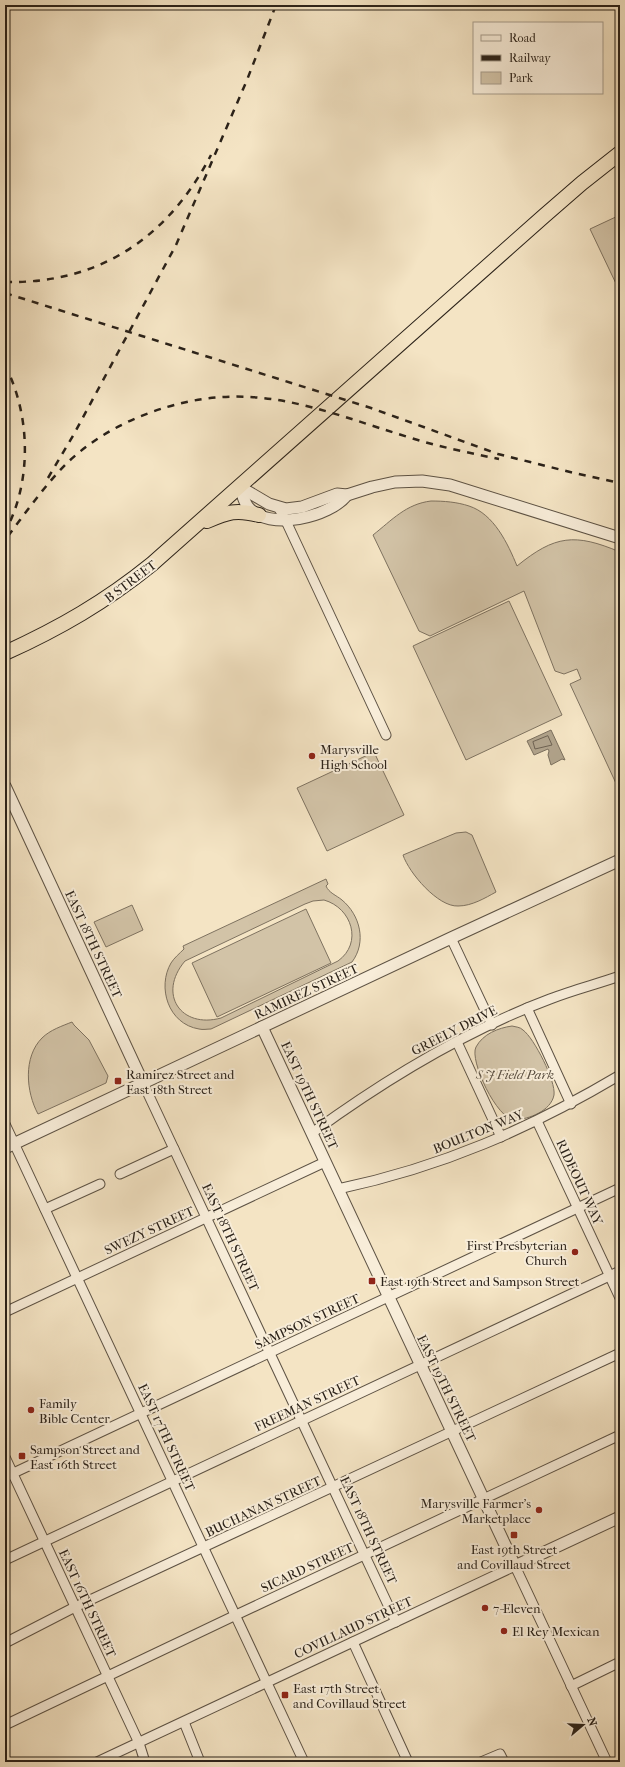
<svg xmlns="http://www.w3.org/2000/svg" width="625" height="1767" viewBox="0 0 625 1767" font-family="'IM FELL French Canon',serif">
	<rect width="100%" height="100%" fill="#f4e4c4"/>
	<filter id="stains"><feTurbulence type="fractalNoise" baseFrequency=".005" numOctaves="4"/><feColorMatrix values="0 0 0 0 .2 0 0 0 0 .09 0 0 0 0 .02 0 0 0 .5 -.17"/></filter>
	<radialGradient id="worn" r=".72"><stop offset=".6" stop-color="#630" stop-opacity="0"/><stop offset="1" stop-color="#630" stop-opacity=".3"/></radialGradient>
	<!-- green -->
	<g fill="#d2c3a7" stroke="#7e7260" fill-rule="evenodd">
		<polygon points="620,215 620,292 590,229"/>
		<path d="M431 501C444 501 457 502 469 506 494 514 508 544 517 566 555 535 575 533 620 552V792L570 684 581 679 577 669 564 674 555 671 524 591 430 636 419 631 373 535C392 520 406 504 431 501Z"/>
		<polygon points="509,601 562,715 466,760 413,646"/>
		<polygon points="374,752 404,815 327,851 297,788"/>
		<path d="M466 832 472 835 496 892C485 898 472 906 458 906 438 907 409 873 403 855L456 833Z"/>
		<path d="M326 879 328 884 326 886C329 893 336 895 342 900 360 915 367 942 352 962L211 1029C207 1029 203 1030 199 1029 168 1024 157 987 171 963 174 958 180 953 184 949L183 946ZM324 900C352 908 363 943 338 961L221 1018C181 1029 157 994 185 961L305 904 313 901Z"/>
		<polygon points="132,905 143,930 106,947 94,922"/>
		<polygon points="306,909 331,963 217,1017 192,963"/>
		<path d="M72 1022 74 1025 89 1040 108 1076 106 1083 38 1114C26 1092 23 1057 42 1038 50 1030 62 1026 72 1022Z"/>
		<path d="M512 1026C516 1027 520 1027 523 1030 534 1038 556 1081 554 1095 551 1111 529 1119 515 1120 497 1120 469 1060 476 1047 483 1034 498 1028 512 1026Z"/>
	</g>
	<!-- water -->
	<polygon fill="#b0a28a" stroke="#7b6f5d" points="551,730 565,760 562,759 551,765 548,755 549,751 548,749 534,755 527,741"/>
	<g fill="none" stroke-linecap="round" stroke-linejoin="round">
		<!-- shore -->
		<polygon stroke="#6e6252" stroke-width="1" points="548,736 552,745 535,749 533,742"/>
		<!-- minor casing -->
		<g stroke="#5d5244" stroke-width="11">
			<g id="minor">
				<polyline points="278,507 285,519 386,735"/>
				<polyline points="451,938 492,1025"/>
				<polyline points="527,1008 571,1104"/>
				<polyline points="457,1042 501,1137"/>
				<polyline points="143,1083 396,1622"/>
				<polyline points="537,1121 620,1298"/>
				<polyline points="5,1124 304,1762"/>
				<path d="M312 1133C386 1079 465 1031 550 999 573 990 597 984 620 976"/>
				<polyline points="120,1174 174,1149"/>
				<path d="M338 1189C442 1167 529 1129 620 1075"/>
				<polyline points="45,1209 100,1184"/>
				<polyline points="5,1312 325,1162"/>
				<polyline points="5,1457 139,1743 145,1762"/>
				<polyline points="5,1477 620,1188"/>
				<polyline points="5,1560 620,1271"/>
				<polyline points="353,1642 408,1762"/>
				<polyline points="5,1643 75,1607 620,1353"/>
				<polyline points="571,1686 620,1662"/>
				<polyline points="184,1722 200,1762"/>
				<polyline points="5,1725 236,1615 620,1435"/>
				<polyline points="97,1762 515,1566 607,1762"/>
				<polyline points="481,1762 500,1754 504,1762"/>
			</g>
		</g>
		<!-- tertiary casing -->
		<g stroke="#5d5244" stroke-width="13">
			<g id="tertiary">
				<polyline points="240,487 269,504 286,509 302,507 337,494 347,495 372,487 395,482 422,481 450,485 620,538"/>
				<path d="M240 487C242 493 244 502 248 507 269 532 330 517 347 495"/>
				<polyline points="5,786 143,1083"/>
				<polyline points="262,1027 515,1566 620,1517"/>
				<polyline points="5,1148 451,938 620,860"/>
			</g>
		</g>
		<!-- trunk casing -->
		<g stroke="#2b2219" stroke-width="16">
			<g id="trunk">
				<path d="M207 521C228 512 236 509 259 515"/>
				<path d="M5 653C60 628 105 602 152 564L544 216 582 183 620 153"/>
			</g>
		</g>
		<!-- minor -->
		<use href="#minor" stroke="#f8edd9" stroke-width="9"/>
		<!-- tertiary -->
		<use href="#tertiary" stroke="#f8edd9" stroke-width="11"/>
		<!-- trunk -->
		<use href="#trunk" stroke="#f4e4c4" stroke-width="14"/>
		<!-- rail -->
		<g stroke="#2b2219" stroke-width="2.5" stroke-dasharray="7 7" stroke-linecap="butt">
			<path d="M5 282C99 284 168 238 211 155"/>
			<polyline points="5,293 371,408 498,454 574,473 620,483"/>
			<path d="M5 365C31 416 32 482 5 532"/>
			<polyline points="48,478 74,434 176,245 247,80 276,5"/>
			<path d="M8 536C27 511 45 485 67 463 90 441 119 424 149 413 250 376 316 409 411 438 440 447 470 453 499 459"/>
		</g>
	</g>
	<!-- markers -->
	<g fill="#8f2418" stroke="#f8edd9" stroke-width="1.5">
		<circle cx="312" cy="756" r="4"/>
		<rect x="114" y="1077" width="8" height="8" rx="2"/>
		<circle cx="575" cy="1252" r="4"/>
		<rect x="368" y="1277" width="8" height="8" rx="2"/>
		<circle cx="31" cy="1410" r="4"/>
		<rect x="18" y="1452" width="8" height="8" rx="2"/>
		<circle cx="539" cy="1510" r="4"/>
		<rect x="510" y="1531" width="8" height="8" rx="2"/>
		<circle cx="485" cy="1608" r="4"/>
		<circle cx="504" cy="1631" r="4"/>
		<rect x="281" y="1691" width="8" height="8" rx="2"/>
	</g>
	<g text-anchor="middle" stroke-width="4" stroke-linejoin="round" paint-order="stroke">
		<!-- street labels -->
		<g font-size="13" fill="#2b2219" stroke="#f8edd9">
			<text transform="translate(130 581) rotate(-37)" y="5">B STREET</text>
			<text transform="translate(94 944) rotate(65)" y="5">EAST 18TH STREET</text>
			<text transform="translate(306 991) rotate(-25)" y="5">RAMIREZ STREET</text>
			<text transform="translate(454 1030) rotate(-27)" y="5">GREELY DRIVE</text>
			<text transform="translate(310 1095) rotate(65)" y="5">EAST 19TH STREET</text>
			<text transform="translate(478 1131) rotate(-22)" y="5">BOULTON WAY</text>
			<text transform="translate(580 1182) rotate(65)" y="5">RIDEOUT WAY</text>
			<text transform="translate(149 1230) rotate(-25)" y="5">SWEZY STREET</text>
			<text transform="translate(231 1237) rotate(65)" y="5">EAST 18TH STREET</text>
			<text transform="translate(307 1321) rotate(-25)" y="5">SAMPSON STREET</text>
			<text transform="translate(447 1388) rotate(64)" y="5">EAST 19TH STREET</text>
			<text transform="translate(307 1403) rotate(-25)" y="5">FREEMAN STREET</text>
			<text transform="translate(167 1437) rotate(65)" y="5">EAST 17TH STREET</text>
			<text transform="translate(263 1506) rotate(-25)" y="5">BUCHANAN STREET</text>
			<text transform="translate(369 1530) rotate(65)" y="5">EAST 18TH STREET</text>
			<text transform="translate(307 1567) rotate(-25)" y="5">SICARD STREET</text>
			<text transform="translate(88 1603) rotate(65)" y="5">EAST 16TH STREET</text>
			<text transform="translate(353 1627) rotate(-25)" y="5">COVILLAUD STREET</text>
		</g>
		<!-- poi labels -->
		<g font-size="13" fill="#2b2219" stroke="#f8edd9" text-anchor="start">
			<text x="320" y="754">Marysville<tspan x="320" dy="15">High School</tspan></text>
			<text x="126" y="1079">Ramirez Street and<tspan x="126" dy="15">East 18th Street</tspan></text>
			<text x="567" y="1250" text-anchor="end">First Presbyterian<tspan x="567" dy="15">Church</tspan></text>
			<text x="380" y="1286">East 19th Street and Sampson Street</text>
			<text x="39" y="1408">Family<tspan x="39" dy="15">Bible Center</tspan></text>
			<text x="30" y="1454">Sampson Street and<tspan x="30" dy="15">East 16th Street</tspan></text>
			<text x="531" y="1508" text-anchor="end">Marysville Farmer's<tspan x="531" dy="15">Marketplace</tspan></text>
			<text x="514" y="1554" text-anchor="middle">East 19th Street<tspan x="514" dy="15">and Covillaud Street</tspan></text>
			<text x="493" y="1613">7-Eleven</text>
			<text x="512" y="1636">El Rey Mexican</text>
			<text x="293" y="1693">East 17th Street<tspan x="293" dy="15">and Covillaud Street</tspan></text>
		</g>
		<!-- park labels -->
		<g font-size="13" font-style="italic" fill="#5d5244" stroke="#f8edd9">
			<text x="515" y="1079">S J Field Park</text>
		</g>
	</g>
	<!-- margin -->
	<rect width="625" height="1767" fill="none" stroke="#f4e4c4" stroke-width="20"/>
	<rect x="6" y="6" width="613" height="1755" fill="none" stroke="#2b2219" stroke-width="2"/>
	<rect x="10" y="10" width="605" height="1747" fill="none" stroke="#2b2219"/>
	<!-- legend -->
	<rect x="473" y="22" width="130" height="72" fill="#f8edd9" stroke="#a69c8c"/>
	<rect x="481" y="35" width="20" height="6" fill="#f8edd9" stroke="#a69c8c"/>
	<text x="509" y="42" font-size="12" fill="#2b2219">Road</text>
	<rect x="481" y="55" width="20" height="6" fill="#2b2219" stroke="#a69c8c"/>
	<text x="509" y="62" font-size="12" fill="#2b2219">Railway</text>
	<rect x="481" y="72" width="20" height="12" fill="#d2c3a7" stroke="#a69c8c"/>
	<text x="509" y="82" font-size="12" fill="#2b2219">Park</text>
	<!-- north arrow -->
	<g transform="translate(583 1725) rotate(71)" stroke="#f8edd9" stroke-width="3" paint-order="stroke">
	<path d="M0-3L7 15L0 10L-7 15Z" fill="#2b2219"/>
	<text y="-6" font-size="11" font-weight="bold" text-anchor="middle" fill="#2b2219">N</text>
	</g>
	<rect width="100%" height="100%" filter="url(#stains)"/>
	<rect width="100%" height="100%" fill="url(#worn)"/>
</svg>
